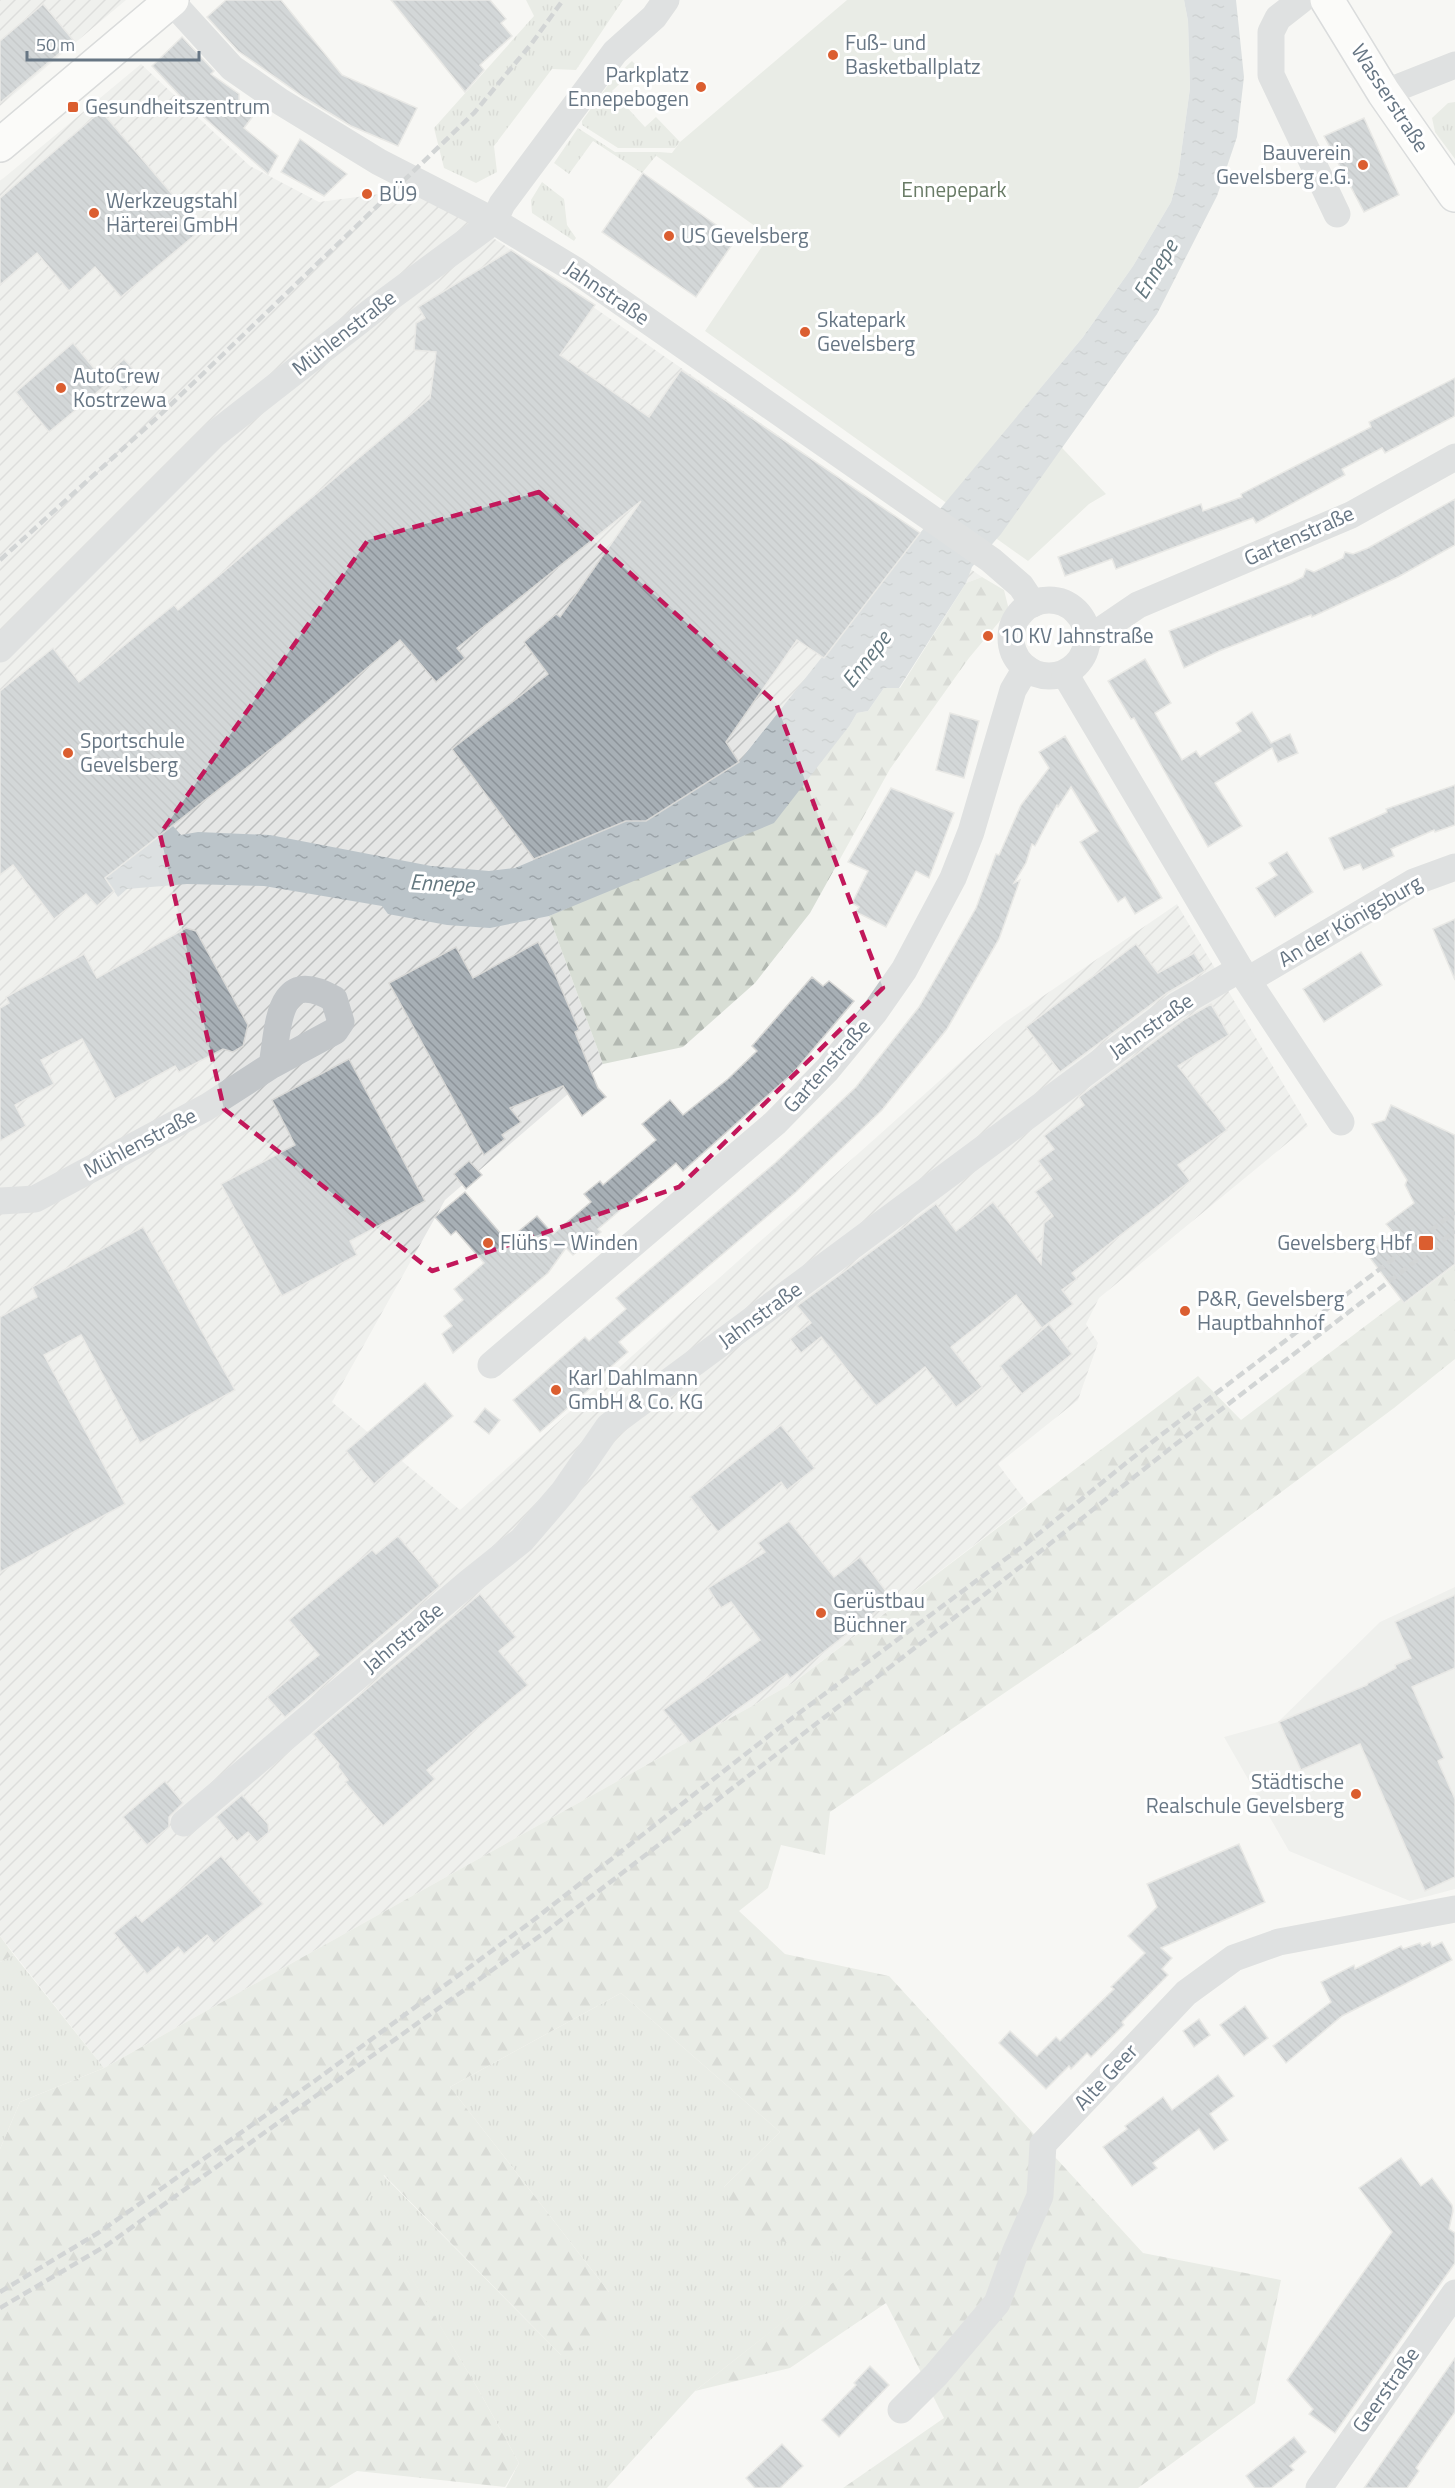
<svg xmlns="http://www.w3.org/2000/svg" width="1455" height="2488" viewBox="0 0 1455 2488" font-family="'Titillium Web',sans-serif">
	<defs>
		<pattern id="industrial-furrows" width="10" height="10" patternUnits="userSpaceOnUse" patternTransform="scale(1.5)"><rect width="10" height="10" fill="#e5e6e5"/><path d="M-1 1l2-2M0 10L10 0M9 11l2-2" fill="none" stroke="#bdbfbf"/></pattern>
		<pattern id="grass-tufts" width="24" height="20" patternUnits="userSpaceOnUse" patternTransform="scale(1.5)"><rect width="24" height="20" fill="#d8ded5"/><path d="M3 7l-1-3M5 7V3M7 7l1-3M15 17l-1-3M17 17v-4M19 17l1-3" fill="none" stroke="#b3b9b2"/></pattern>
		<pattern id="forest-firs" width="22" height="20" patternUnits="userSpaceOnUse" patternTransform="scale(1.5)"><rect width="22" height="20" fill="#d8ded5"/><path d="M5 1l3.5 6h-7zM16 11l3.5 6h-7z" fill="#b3b9b2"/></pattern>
		<pattern id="water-ripples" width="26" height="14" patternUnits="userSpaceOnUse" patternTransform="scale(1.5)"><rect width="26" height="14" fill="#bbc4c9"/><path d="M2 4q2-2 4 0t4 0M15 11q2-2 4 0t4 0" fill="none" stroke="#9ca4a9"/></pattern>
		<pattern id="building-back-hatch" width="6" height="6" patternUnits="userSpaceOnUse" patternTransform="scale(1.5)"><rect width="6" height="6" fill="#a7afb5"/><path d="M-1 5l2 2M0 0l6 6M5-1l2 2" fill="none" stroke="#8c9399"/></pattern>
	</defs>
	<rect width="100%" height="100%" fill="#f7f7f4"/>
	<!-- built -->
	<polygon fill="#e5e6e5" points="1455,1587 1455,1889 1410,1901 1289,1851 1224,1737 1278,1722 1380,1622"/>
	<!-- industrial -->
	<g fill="url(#industrial-furrows)">
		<polygon points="0,0 126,0 0,106"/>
		<polygon points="141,64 250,166 319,202 418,189 504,245 982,577 966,583 610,889 549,916 603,1064 445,1200 332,1402 460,1510 1004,1023 1177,904 1308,1126 1099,1298 1086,1324 1098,1343 1078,1400 998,1464 1028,1504 793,1683 104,2068 0,1936 0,181"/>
	</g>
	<!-- grass -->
	<g fill="url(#grass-tufts)">
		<polygon points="526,0 623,0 576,70 552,69 494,146 497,172 476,183 444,168 434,128 534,16"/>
		<polygon points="632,61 638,67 612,91 645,127 656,117 680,142 675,148 618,148 582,125 582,121 611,81"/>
		<polygon points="1455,102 1455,159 1435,132 1432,118 1448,103"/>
		<polygon points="578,128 615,152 659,152 642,173 593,141 569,174 554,163"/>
		<polygon points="542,182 564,199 567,225 576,238 574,241 532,213 531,200"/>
		<polygon points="14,1955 104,2068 20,2102 0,2149 0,1962"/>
		<polygon points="621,1993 780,2132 724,2187 864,2259 695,2391 607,2488 506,2488 519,2463 478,2389 365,2201 383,2175 561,2355 609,2292 450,2087"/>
	</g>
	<!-- forest -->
	<g fill="url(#forest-firs)">
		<polygon points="982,577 1004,590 1009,610 969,658 890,769 810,913 755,983 683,1047 603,1064 549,916 610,889 850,725 857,713 868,711 884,688 900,688 966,583"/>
		<polygon points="1455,1265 1455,1359 1394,1408 1094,1632 830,1812 825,1855 781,1845 768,1888 739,1911 785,1954 889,1976 1143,2253 1281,2280 1255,2403 1138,2488 843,2488 944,2418 886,2303 790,2368 695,2391 863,2259 743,2233 724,2187 780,2132 621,1993 450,2087 609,2292 607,2337 561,2355 384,2175 366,2201 478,2389 519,2463 505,2487 357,2471 329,2488 0,2488 0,2149 20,2102 104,2068 793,1683 1198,1376 1241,1420 1401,1299 1405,1303"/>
		<polygon points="0,1936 14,1955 0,1962"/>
	</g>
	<!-- park -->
	<polygon fill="#d8ded5" points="847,0 1184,0 1188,21 1190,88 1178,176 1171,202 1133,266 1083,337 1024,408 1106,494 1089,504 1028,561 705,331 769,236 655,155 659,152 672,153 680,142"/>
	<!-- water -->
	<polygon fill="url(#water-ripples)" points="1184,0 1236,0 1244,77 1237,137 1217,196 1157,314 1001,534 972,567 966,583 899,688 884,688 868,711 857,713 850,725 774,823 549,916 490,928 447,925 388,914 382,906 264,886 187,884 127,889 118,897 105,878 173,826 181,835 198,832 270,835 431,866 489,871 515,868 626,821 645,821 739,762 920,533 1083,337 1133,266 1171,202 1178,176 1190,88 1188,21"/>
	<!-- building -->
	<g fill="url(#building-back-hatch)" stroke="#d8d8d6" stroke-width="1.5">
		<polygon points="226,0 281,0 342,75 417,108 398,146 351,126 305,98 238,51 207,17"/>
		<polygon points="391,0 490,0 506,19 501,23 512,36 480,65 484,70 465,92"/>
		<polygon points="43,4 74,41 0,103 0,41"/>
		<polygon points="182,37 214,71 211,74 239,94 239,100 257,111 244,128 278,156 268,174 182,98 152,66"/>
		<polygon points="101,111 202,229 121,297 95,267 69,291 37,253 0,285 0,198"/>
		<polygon points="1364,118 1399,195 1364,212 1324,136"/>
		<polygon points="300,139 347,174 324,196 281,172"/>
		<polygon points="643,173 736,239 696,297 602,232"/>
		<polygon points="511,250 595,305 560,355 649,417 681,370 920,533 824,658 797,640 726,742 739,762 646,821 626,821 534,859 452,749 548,674 524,642 556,614 560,617 641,501 457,648 465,658 436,682 400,640 281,741 105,878 114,891 97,906 86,894 54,919 13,865 0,875 0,691 53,648 79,682 174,605 178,610 430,398 436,352 414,350 416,323 425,318 418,307"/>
		<polygon points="73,343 107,384 49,432 16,392"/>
		<polygon points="124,359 140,377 124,391 108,373"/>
		<polygon points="1455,378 1455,416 1385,453 1382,448 1342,469 1345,475 1256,523 1253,518 1116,569 1112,559 1065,576 1058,557 1201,504 1203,511 1242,497 1241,494 1371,427 1369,422"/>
		<polygon points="1455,499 1455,545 1398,577 1312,617 1311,615 1219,651 1184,668 1169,631 1291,583 1303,577 1306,569 1314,572 1343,558 1345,552 1353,554 1368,548"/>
		<polygon points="1145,659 1171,703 1155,713 1182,760 1196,751 1200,757 1241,731 1236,723 1252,712 1271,743 1290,734 1298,753 1278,762 1272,748 1215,783 1242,826 1208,847 1134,718 1131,719 1108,681"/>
		<polygon points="950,713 979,721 964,778 936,770"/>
		<polygon points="1065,736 1162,898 1135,914 1125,897 1118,902 1080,842 1098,831 1071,787 1058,807 1057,805 1035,846 1032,844 1026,863 1014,883 1020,880 999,939 947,1029 882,1110 796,1192 619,1342 628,1352 598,1378 600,1380 540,1432 513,1400 585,1337 589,1341 626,1309 616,1298 775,1163 856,1087 919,1007 976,908 996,854 999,855 1021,805 1049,768 1039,752"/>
		<polygon points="1455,785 1455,825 1435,832 1434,830 1391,849 1394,856 1363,870 1360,864 1344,870 1329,838 1387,812 1386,809"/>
		<polygon points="891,788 954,813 929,878 916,871 886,927 856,912 859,907 852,903 868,871 848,862"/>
		<polygon points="1287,852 1313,892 1275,917 1256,888 1277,875 1269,863"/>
		<polygon points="1455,919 1455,980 1433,929"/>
		<polygon points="186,928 196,931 248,1025 243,1046 233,1052 223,1049 179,1072 175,1066 115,1099 82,1039 41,1060 54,1084 15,1105 26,1126 0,1141 0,1008 9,1003 6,997 84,954 97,978"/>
		<polygon points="538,942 555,974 579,1030 575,1032 598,1088 606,1097 582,1116 563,1086 510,1108 521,1122 502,1135 505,1139 484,1155 389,983 456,947 473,978"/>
		<polygon points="1136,944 1158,973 1194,953 1205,971 1167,993 1060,1072 1026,1027"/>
		<polygon points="1361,952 1382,985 1324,1022 1303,989"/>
		<polygon points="812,977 823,986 829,981 854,1001 793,1073 683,1171 676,1163 598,1229 601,1232 573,1255 566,1248 548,1273 453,1353 442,1334 452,1326 444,1316 463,1300 454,1289 484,1263 456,1231 451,1235 435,1217 465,1192 507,1241 537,1216 553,1234 591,1202 584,1194 600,1181 603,1185 656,1140 642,1124 670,1100 683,1115 728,1079 757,1051 752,1046"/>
		<polygon points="1211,1004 1229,1035 1178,1066 1227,1130 1178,1165 1190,1181 1072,1273 1077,1279 1062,1290 1073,1304 1042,1328 1016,1295 951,1347 982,1387 956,1407 925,1367 876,1406 821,1337 801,1353 790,1339 811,1323 797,1306 936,1204 956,1231 993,1202 1041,1264 1044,1223 1053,1216 1035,1192 1052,1179 1038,1161 1054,1149 1044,1136 1084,1105 1079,1097 1185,1019"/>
		<polygon points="349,1059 425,1201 350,1241 357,1255 282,1296 221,1184 295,1145 272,1100"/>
		<polygon points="1391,1105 1455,1135 1455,1264 1404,1303 1367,1254 1394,1233 1386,1224 1414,1203 1405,1185 1407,1180 1372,1124 1385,1120"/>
		<polygon points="469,1161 482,1175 466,1189 454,1174"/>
		<polygon points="143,1227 235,1390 140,1443 81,1335 44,1355 125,1504 0,1572 0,1317 37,1297 32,1287"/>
		<polygon points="1049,1324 1072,1354 1022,1394 1000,1366"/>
		<polygon points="425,1383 453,1416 374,1484 346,1451"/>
		<polygon points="485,1408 500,1420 489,1434 474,1422"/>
		<polygon points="781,1425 815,1468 787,1490 781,1482 718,1532 690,1497"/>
		<polygon points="789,1521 834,1577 860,1557 892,1599 790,1678 787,1674 690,1743 663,1710 760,1640 731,1602 721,1608 708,1588 765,1552 758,1543"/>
		<polygon points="398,1536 440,1586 285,1717 267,1697 319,1655 289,1620 372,1550 376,1554"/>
		<polygon points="480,1594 516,1637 499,1651 528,1685 427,1770 435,1779 383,1826 345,1782 348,1780 338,1767 339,1764 313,1734"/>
		<polygon points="1455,1595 1455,1668 1412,1687 1444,1758 1438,1761 1455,1799 1455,1877 1425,1891 1360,1744 1301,1770 1279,1722 1367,1685 1368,1683 1396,1668 1395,1665 1411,1658 1395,1622"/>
		<polygon points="165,1781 183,1803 169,1817 169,1827 147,1845 123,1817"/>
		<polygon points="242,1795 268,1824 269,1832 257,1842 248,1832 237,1841 216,1817"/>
		<polygon points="1239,1844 1265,1902 1161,1948 1172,1958 1162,1969 1168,1975 1122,2022 1124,2025 1091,2057 1087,2053 1071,2069 1069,2066 1046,2089 999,2043 1010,2031 1037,2056 1056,2037 1060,2041 1114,1989 1111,1987 1145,1953 1128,1936 1157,1907 1147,1884"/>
		<polygon points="221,1856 263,1904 214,1943 207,1935 184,1954 178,1947 147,1974 114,1933 136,1915 142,1922"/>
		<polygon points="1430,1942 1432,1947 1442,1942 1452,1960 1342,2016 1286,2063 1273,2046 1331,2002 1321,1982 1354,1965 1355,1969 1401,1946 1403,1949 1420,1943 1422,1946"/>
		<polygon points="1245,2006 1268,2038 1244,2056 1220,2025"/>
		<polygon points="1199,2019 1210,2035 1194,2047 1183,2031"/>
		<polygon points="1218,2075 1234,2096 1210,2114 1228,2140 1214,2150 1199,2129 1153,2163 1157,2168 1132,2186 1103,2147 1127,2129 1125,2126 1163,2097 1172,2110"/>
		<polygon points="1401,2158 1421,2186 1432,2178 1452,2205 1453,2211 1449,2229 1455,2233 1455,2263 1335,2433 1309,2414 1313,2409 1287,2380 1392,2232 1359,2188"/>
		<polygon points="1455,2358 1455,2412 1416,2468 1419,2471 1407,2488 1364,2488"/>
		<polygon points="870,2366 889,2385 839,2437 822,2420 856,2385 854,2383"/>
		<polygon points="1294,2437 1306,2452 1290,2466 1294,2470 1271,2488 1255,2488 1246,2476"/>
		<polygon points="782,2444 803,2466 780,2488 755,2488 746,2478"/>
	</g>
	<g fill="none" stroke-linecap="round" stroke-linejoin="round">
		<!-- secondary casing -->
		<g stroke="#b7bbc0" stroke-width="36">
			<polyline id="secondary" points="1327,0 1384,93 1455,195"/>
		</g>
		<!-- primary casing -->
		<g stroke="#b5b9bd" stroke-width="36">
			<polyline id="primary" points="0,145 172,0"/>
		</g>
		<!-- street -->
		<g stroke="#c2c6c9" stroke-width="27">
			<polyline points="1301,0 1278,18 1271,32 1271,75 1337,214"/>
			<polyline points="171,1 232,68 281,102 379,162 494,221 575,270 991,560 1021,586 1033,604"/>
			<polyline points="1384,93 1455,65"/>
			<circle cx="1049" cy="638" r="38"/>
			<polyline points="1088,639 1138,605 1351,515 1455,457"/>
			<polyline points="0,649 215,434 376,308 494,221 502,204 615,52 654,17 666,0"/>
			<polyline points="1065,674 1240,969 1341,1122"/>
			<polyline points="1248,980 1414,882 1455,867"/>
			<path d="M0 1201 35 1199 207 1107 272 1065 335 1031 341 1022 334 999C277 966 279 1025 272 1065"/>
			<polyline points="491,1365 775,1123 827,1070 874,1013 904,970 953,878 971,832 1013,690 1026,668"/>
			<polyline points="184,1823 468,1583 522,1540 564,1491 609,1426 1176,1006 1240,969"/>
			<polyline points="901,2410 936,2375 997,2303 1015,2253 1040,2196 1043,2144 1186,1993 1234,1958 1279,1942 1455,1909"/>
			<polyline points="1319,2488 1455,2293"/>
		</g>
		<!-- secondary -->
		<use href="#secondary" stroke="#fff" stroke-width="33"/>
		<!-- primary -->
		<use href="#primary" stroke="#fff" stroke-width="33"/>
		<!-- rail -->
		<g stroke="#a5aab0" stroke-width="4.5" stroke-dasharray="9 4.5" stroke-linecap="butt">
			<polyline points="0,560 160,415 474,113 532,43 563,0"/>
			<polyline points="0,2292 98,2233 316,2080 531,1922 775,1731 1027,1543 1161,1435 1455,1212"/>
			<polyline points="0,2308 107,2245 544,1933 1037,1554 1172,1447 1455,1231"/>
		</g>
	</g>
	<!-- marked area -->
	<path d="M0 0H1455V2488H0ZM539 492 776 703 883 988 679 1187 432 1271 224 1109 160 834 368 540Z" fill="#f7f7f4" fill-opacity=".55" fill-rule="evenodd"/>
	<path fill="none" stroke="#c2185b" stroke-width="4.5" stroke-dasharray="12 8" stroke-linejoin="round" d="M539 492 776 703 883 988 679 1187 432 1271 224 1109 160 834 368 540Z"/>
	<!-- markers -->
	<g fill="#db5e30" stroke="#fff" stroke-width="2">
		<circle cx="833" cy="55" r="6"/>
		<circle cx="701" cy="87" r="6"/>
		<rect x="67" y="101" width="12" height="12" rx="3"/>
		<circle cx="1363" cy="165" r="6"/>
		<circle cx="367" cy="194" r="6"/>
		<circle cx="94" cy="213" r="6"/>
		<circle cx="669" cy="236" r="6"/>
		<circle cx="805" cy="332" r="6"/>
		<circle cx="61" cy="388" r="6"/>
		<circle cx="988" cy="636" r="6"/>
		<circle cx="68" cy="753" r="6"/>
		<circle cx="488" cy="1243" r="6"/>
		<rect x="1418" y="1235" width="16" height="16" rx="3"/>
		<circle cx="1185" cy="1311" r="6"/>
		<circle cx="556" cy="1390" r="6"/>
		<circle cx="821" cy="1613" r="6"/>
		<circle cx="1356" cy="1794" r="6"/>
	</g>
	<g text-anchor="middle" stroke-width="6" stroke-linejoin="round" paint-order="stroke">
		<!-- poi labels -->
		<g font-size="21" fill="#677684" stroke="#fff" text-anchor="start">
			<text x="845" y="50">Fuß- und<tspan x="845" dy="24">Basketballplatz</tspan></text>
			<text x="689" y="82" text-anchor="end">Parkplatz<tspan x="689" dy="24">Ennepebogen</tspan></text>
			<text x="85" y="114">Gesundheitszentrum</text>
			<text x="1351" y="160" text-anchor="end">Bauverein<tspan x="1351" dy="24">Gevelsberg e.G.</tspan></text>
			<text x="379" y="201">BÜ9</text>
			<text x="106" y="208">Werkzeugstahl<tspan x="106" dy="24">Härterei GmbH</tspan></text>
			<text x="681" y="243">US Gevelsberg</text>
			<text x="817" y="327">Skatepark<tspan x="817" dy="24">Gevelsberg</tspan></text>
			<text x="73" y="383">AutoCrew<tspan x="73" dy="24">Kostrzewa</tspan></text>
			<text x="1000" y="643">10 KV Jahnstraße</text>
			<text x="80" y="748">Sportschule<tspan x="80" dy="24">Gevelsberg</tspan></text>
			<text x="500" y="1250">Flühs – Winden</text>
			<text x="1412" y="1250" text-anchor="end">Gevelsberg Hbf</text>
			<text x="1197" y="1306">P&amp;R, Gevelsberg<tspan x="1197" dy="24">Hauptbahnhof</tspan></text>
			<text x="568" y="1385">Karl Dahlmann<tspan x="568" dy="24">GmbH &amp; Co. KG</tspan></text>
			<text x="833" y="1608">Gerüstbau<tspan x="833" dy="24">Büchner</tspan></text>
			<text x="1344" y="1789" text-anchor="end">Städtische<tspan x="1344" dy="24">Realschule Gevelsberg</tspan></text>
		</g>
		<!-- street labels -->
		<g font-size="21" fill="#677684" stroke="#fff">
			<text transform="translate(1390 98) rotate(57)" y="7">Wasserstraße</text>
			<text transform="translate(607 293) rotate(34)" y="7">Jahnstraße</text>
			<text transform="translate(344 333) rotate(-38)" y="7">Mühlenstraße</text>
			<text transform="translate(1299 536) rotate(-24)" y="7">Gartenstraße</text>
			<text transform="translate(1350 921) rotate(-30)" y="7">An der Königsburg</text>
			<text transform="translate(1151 1026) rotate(-35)" y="7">Jahnstraße</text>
			<text transform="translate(827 1066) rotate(-48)" y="7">Gartenstraße</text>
			<text transform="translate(140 1143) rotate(-28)" y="7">Mühlenstraße</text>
			<text transform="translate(760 1315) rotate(-36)" y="7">Jahnstraße</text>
			<text transform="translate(403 1638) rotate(-40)" y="7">Jahnstraße</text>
			<text transform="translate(1106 2077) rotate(-47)" y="7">Alte Geer</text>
			<text transform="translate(1386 2390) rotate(-55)" y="7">Geerstraße</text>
		</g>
		<!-- park labels -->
		<g font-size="21" fill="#697b66" stroke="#fff">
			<text x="954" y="197">Ennepepark</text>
		</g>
		<!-- water labels -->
		<g font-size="22" font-style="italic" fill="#63777f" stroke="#fff">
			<text transform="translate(1155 269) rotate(-59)" y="8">Ennepe</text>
			<text transform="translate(866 659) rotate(-52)" y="8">Ennepe</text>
			<text transform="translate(442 883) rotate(3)" y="8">Ennepe</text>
		</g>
	</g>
	<!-- scale -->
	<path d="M27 51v9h172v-9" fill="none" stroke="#677684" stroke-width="3"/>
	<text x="36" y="51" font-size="18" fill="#677684" stroke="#ffffff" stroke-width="4.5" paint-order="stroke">50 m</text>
</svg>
